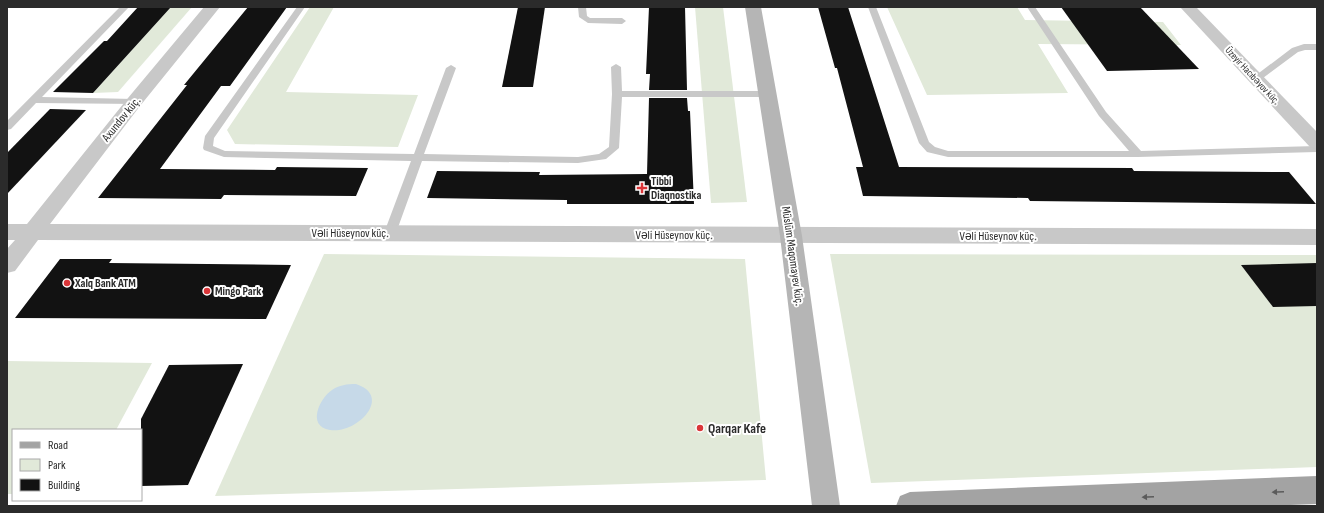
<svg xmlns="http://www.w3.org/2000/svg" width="1324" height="513" viewBox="0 0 1324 513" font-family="'Sofia Sans Condensed',sans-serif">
	<rect width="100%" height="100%" fill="#fff"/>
	<!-- green -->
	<g fill="#e1e9d9">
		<polygon points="171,7 192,7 118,92 93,93"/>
		<polygon points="310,7 334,7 286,92 418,95 398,147 235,144 227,130"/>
		<polygon points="695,7 723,7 747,202 711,203"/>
		<polygon points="887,7 1017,7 1025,20 1163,22 1181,45 1038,44 1068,93 927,95"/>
		<polygon points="324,254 745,259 766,480 215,496"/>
		<polygon points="830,254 1317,255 1317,467 871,483"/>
		<polygon points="7,361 152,363 116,430 13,430 13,494 7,494"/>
	</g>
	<!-- water -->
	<path fill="#c6d9e8" d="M356 384C393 396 358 434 330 430 306 426 320 398 332 390 339 385 347 384 356 384Z"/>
	<!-- building -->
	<g fill="#121212">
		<polygon points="138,7 171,7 93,93 53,92 104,41 107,41"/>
		<polygon points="248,7 287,7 230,86 221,86 160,169 275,170 277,167 368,168 356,196 224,195 221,199 98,198 187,85 184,85"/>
		<polygon points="518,7 545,7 533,87 502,87"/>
		<polygon points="649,7 685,7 687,90 649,90 650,74 646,74"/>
		<polygon points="818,7 848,7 899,167 1132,168 1134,171 1289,172 1316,204 1030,201 1028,198 863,196 856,167 863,167 837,68 835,68"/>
		<polygon points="1061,7 1140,7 1199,69 1107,71"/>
		<polygon points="649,98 687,98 688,111 690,111 694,204 567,204 567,200 427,198 437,171 540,172 539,175 647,174"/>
		<polygon points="50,109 86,110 7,194 7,153"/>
		<polygon points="60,259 112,259 109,263 291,265 266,319 15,318"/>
		<polygon points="1317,263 1317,306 1273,307 1241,265"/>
		<polygon points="243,364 188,485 141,486 141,419 169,365"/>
	</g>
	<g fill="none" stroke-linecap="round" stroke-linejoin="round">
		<!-- lane -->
		<g fill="#c8c8c8" fill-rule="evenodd">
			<polygon points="120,7 129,7 42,97 134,99 139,102 137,104 36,103 11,129 7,130 7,121"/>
			<polygon points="297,7 305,7 214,138 213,146 225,151 414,154 446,68 451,65 456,68 424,154 578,157 599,154 609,147 612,94 611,67 616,64 621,67 622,91 768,91 773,94 768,97 622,97 619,148 606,159 578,163 422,161 396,233 394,236 386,236 384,233 411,161 224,157 204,150 203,148 205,136"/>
			<polygon points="578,7 586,7 587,16 590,18 622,18 626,21 622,24 588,23 579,17"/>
			<polygon points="868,7 876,7 929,142 935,147 948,151 1129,151 1099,116 1027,7 1035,7 1106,112 1141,151 1317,146 1317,152 1138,157 948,157 927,152 919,143"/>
			<polygon points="1304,44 1317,44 1317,50 1305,50 1298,52 1259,81 1253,81 1251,79 1292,48"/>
		</g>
		<!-- street -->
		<g fill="#c8c8c8" fill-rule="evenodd">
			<polygon points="204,7 220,7 140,106 50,224 1317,229 1317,245 38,240 15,271 7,273 7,249 15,240 7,240 7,224 27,224 128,98"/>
			<polygon points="1180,7 1196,7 1317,132 1317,149 1310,147"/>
		</g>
		<!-- secondary -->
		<polygon fill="#b5b5b5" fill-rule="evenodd" points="745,7 761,7 802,236 840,506 812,506 780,236"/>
		<!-- primary -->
		<polygon fill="#a3a3a3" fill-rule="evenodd" points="1317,476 1317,504 1260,506 896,506 900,496 910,492"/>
	</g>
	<!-- one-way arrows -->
	<defs><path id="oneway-solid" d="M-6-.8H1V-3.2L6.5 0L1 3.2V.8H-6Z"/></defs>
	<g fill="#5b5b5b">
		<use href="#oneway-solid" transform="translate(1278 492) rotate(178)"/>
		<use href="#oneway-solid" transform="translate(1148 497) rotate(178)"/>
	</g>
	<!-- markers -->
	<g fill="#da3639" stroke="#fff" stroke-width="1.5">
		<path d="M640 182h4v4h4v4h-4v4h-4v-4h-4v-4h4z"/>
		<circle cx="67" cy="283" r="4"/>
		<circle cx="207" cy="291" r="4"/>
		<circle cx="700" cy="428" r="4"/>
	</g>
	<g text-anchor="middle" stroke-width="4" stroke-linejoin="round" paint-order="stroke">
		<!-- far-street labels -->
		<g font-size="10" fill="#2b2b2b" stroke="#fff">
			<text transform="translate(1253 75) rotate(47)" y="4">Üzeyir Hacıbəyov küç.</text>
		</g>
		<!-- street labels -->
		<g font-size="12" fill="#2b2b2b" stroke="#fff">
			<text transform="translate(121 119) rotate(-51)" y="4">Axundov küç.</text>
			<text x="350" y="237">Vəli Hüseynov küç.</text>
			<text x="674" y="239">Vəli Hüseynov küç.</text>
			<text x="998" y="240">Vəli Hüseynov küç.</text>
			<text transform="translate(793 256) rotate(82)" y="4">Müslüm Maqomayev küç.</text>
		</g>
		<!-- poi labels -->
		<g font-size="12" font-weight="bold" fill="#2b2b2b" stroke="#fff" text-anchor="start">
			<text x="651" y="185">Tibbi<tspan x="651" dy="14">Diaqnostika</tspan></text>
			<text x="75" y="287">Xalq Bank ATM</text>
			<text x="215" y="295">Mingo Park</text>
		</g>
		<!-- near-poi labels -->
		<g font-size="14" font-weight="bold" fill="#2b2b2b" stroke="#fff" text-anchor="start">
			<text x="708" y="433">Qarqar Kafe</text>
		</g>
	</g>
	<!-- border -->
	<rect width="1324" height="513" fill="none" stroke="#2b2b2b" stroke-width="16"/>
	<!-- legend -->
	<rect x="12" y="429" width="130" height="72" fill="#ffffff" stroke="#aaaaaa"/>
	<rect x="20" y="442" width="20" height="6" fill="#a3a3a3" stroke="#aaaaaa"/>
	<text x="48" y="449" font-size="12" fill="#2b2b2b">Road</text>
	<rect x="20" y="459" width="20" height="12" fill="#e1e9d9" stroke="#aaaaaa"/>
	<text x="48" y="469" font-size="12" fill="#2b2b2b">Park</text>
	<rect x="20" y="479" width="20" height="12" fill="#121212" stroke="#aaaaaa"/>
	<text x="48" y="489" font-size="12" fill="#2b2b2b">Building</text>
</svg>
